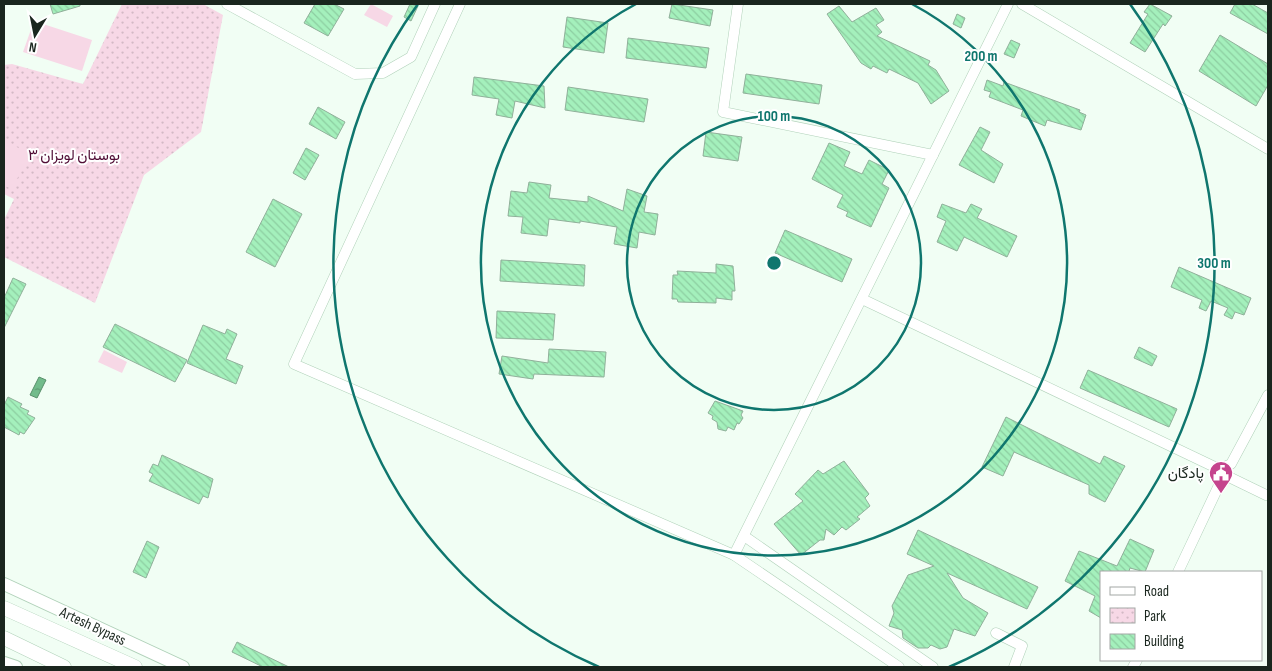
<svg xmlns="http://www.w3.org/2000/svg" width="1272" height="671" viewBox="0 0 1272 671" font-family="'Sofia Sans Condensed',Vazirmatn,sans-serif">
	<defs>
		<pattern id="park-dots" width="8" height="8" patternUnits="userSpaceOnUse" patternTransform="scale(1.25)"><rect width="8" height="8" fill="#f7d8e6"/><path d="M2 2h.1M6 6h.1" fill="none" stroke="#d3b9c5" stroke-width="1.8" stroke-linecap="round"/></pattern>
		<pattern id="water-ripples" width="26" height="14" patternUnits="userSpaceOnUse" patternTransform="scale(1.25)"><rect width="26" height="14" fill="#72bc8b"/><path d="M2 4q2-2 4 0t4 0M15 11q2-2 4 0t4 0" fill="none" stroke="#5d9971"/></pattern>
		<pattern id="building-back-hatch" width="6" height="6" patternUnits="userSpaceOnUse" patternTransform="scale(1.25)"><rect width="6" height="6" fill="#a4f0bc"/><path d="M-1 5l2 2M0 0l6 6M5-1l2 2" fill="none" stroke="#8dcea1"/></pattern>
	</defs>
	<rect width="100%" height="100%" fill="#f1fef4"/>
	<!-- park -->
	<polygon fill="url(#park-dots)" points="122,4 203,4 223,15 201,132 144,175 95,303 4,257 4,220 14,199 4,194 4,65 12,64 83,84"/>
	<!-- pitch -->
	<g fill="#f7d8e6">
		<polygon points="371,4 393,16 387,27 364,15"/>
		<polygon points="34,21 92,40 82,71 23,52"/>
		<polygon points="4,140 31,155 11,189 4,185"/>
		<polygon points="104,350 127,362 122,373 98,362"/>
	</g>
	<!-- water -->
	<polygon fill="url(#water-ripples)" stroke="#588f6a" points="39,377 46,380 37,398 30,395"/>
	<!-- building -->
	<g fill="url(#building-back-hatch)" stroke="#90b09a">
		<polygon points="50,4 80,4 80,6 53,14"/>
		<polygon points="315,4 334,4 344,9 328,36 304,23"/>
		<polygon points="410,4 418,6 411,21 404,17"/>
		<polygon points="672,4 713,10 710,26 669,18"/>
		<polygon points="1150,4 1172,16 1165,26 1163,24 1145,52 1130,43 1148,14 1144,12"/>
		<polygon points="1235,4 1252,4 1268,13 1268,34 1230,13"/>
		<polygon points="839,6 852,22 876,8 884,20 876,25 882,32 877,36 930,61 928,65 936,70 949,91 931,104 918,83 889,69 887,73 873,66 871,69 861,63 827,14"/>
		<polygon points="957,14 965,18 961,28 953,24"/>
		<polygon points="567,17 608,23 604,53 563,47"/>
		<polygon points="1220,35 1268,64 1268,85 1256,106 1199,71"/>
		<polygon points="628,38 709,48 706,68 626,58"/>
		<polygon points="1011,40 1020,44 1014,58 1004,54"/>
		<polygon points="746,74 822,85 819,104 743,93"/>
		<polygon points="474,77 544,86 545,108 515,101 512,118 496,115 499,99 472,95"/>
		<polygon points="987,80 1003,86 1004,82 1080,110 1079,112 1086,115 1081,130 1047,120 1045,126 1021,116 1023,110 989,97 991,92 984,90"/>
		<polygon points="568,87 648,99 644,122 565,110"/>
		<polygon points="318,107 345,122 336,139 309,124"/>
		<polygon points="980,127 990,132 981,150 1003,164 994,183 959,165"/>
		<polygon points="706,132 742,137 738,161 703,156"/>
		<polygon points="829,143 850,152 844,166 862,174 869,160 889,170 882,184 889,188 871,227 846,216 848,212 837,207 843,195 812,179"/>
		<polygon points="306,148 319,155 305,180 293,173"/>
		<polygon points="529,182 551,185 549,198 588,202 588,196 623,211 627,189 647,196 644,212 658,214 655,235 639,232 637,248 614,244 617,227 580,221 580,223 549,219 547,236 521,233 523,217 508,216 511,191 527,193"/>
		<polygon points="273,199 302,214 275,267 246,252"/>
		<polygon points="942,204 966,213 971,204 982,209 977,218 1017,236 1007,257 964,237 957,251 937,242 946,221 937,217"/>
		<polygon points="785,230 852,259 842,282 775,253"/>
		<polygon points="501,260 585,265 584,286 500,281"/>
		<polygon points="716,264 733,266 735,291 732,291 732,300 716,298 716,303 678,302 677,299 672,299 673,275 678,275 677,271 716,273"/>
		<polygon points="1179,267 1251,298 1244,315 1235,312 1232,319 1224,315 1228,308 1211,301 1206,311 1199,308 1202,300 1171,287"/>
		<polygon points="13,278 26,284 4,328 4,298"/>
		<polygon points="497,311 555,314 553,340 496,338"/>
		<polygon points="115,324 187,360 175,382 103,347"/>
		<polygon points="203,325 225,334 227,329 237,334 226,359 243,366 236,384 187,363"/>
		<polygon points="1139,347 1157,356 1152,366 1134,358"/>
		<polygon points="549,349 606,352 604,377 534,374 533,379 499,374 502,356 548,363"/>
		<polygon points="1088,370 1177,409 1169,427 1080,388"/>
		<polygon points="8,397 22,404 20,407 29,411 27,414 35,418 24,434 20,432 19,435 4,427 4,405"/>
		<polygon points="715,401 743,411 741,415 743,418 739,424 737,423 734,430 728,427 726,431 718,429 717,422 712,419 713,416 708,413"/>
		<polygon points="1006,417 1100,464 1104,456 1125,466 1105,502 1089,494 1089,485 1014,452 1003,476 982,467"/>
		<polygon points="162,455 213,479 208,498 203,496 199,504 149,481 153,474 149,472 153,464 158,466"/>
		<polygon points="844,461 869,494 865,498 870,506 857,517 860,519 846,530 842,527 834,535 826,529 824,540 820,540 801,555 774,524 803,501 795,494 818,470 823,474"/>
		<polygon points="918,530 1038,587 1027,609 947,573 963,598 988,613 975,636 954,629 947,647 940,649 931,645 928,648 918,648 903,638 902,630 889,626 894,613 892,606 908,575 934,566 907,554"/>
		<polygon points="1130,539 1154,550 1145,572 1130,568 1129,571 1131,572 1101,572 1101,618 1089,611 1095,596 1065,581 1079,551 1117,566"/>
		<polygon points="147,541 159,547 146,578 133,572"/>
		<polygon points="237,642 289,667 263,667 232,652"/>
	</g>
	<g fill="none" stroke-linecap="round" stroke-linejoin="round">
		<!-- minor casing -->
		<g stroke="#b0d1b9" stroke-width="11">
			<g id="minor">
				<polyline points="227,4 355,74 383,73 411,57 435,4"/>
				<polyline points="460,4 294,364 734,555 899,667"/>
				<polyline points="738,4 723,112 933,155"/>
				<polyline points="1022,4 1268,149"/>
				<polyline points="862,299 1219,469"/>
				<polyline points="1231,478 1266,495"/>
				<polyline points="744,536 933,667"/>
				<polyline points="734,555 1008,4"/>
				<polyline points="1178,572 1220,483 1219,469 1231,464 1268,395"/>
				<polyline points="996,633 1022,646 1014,667"/>
				<polyline points="1133,667 1137,660"/>
			</g>
		</g>
		<!-- major casing -->
		<g stroke="#b0d1b9" stroke-width="14">
			<g id="major">
				<polyline points="4,584 183,667"/>
				<polyline points="4,663 16,667"/>
			</g>
		</g>
		<!-- highway casing -->
		<g stroke="#b0d1b9" stroke-width="15">
			<g id="highway">
				<polyline points="4,608 135,667"/>
				<polyline points="4,638 64,667"/>
			</g>
		</g>
		<!-- minor -->
		<use href="#minor" stroke="#fff" stroke-width="10"/>
		<!-- major -->
		<use href="#major" stroke="#fff" stroke-width="12"/>
		<!-- highway -->
		<use href="#highway" stroke="#fff" stroke-width="14"/>
	</g>
	<!-- distance rings -->
	<g fill="none" stroke="#0f766e" stroke-width="2.5">
		<circle cx="774" cy="263" r="147"/>
		<path d="M912 4A293 293 0 1 1 636 4"/>
		<path d="M599 667A440 440 0 0 1 418 4M1130 4A440 440 0 0 1 949 667"/>
	</g>
	<!-- icons -->
	<defs>
		<g id="civic-pin" transform="scale(1.25)"><path d="M0 17L-7.5 6A9.5 9.5 0 1 1 7.5 6Z" fill="#c5448d" stroke="#fff"/><path d="M-.6-6.5H3V-4.5H.6V-3L4-1V1h2V6H-6V1h2V-1L-.6-3ZM-1.2 2.5V6h2.4V2.5Z" fill="#fff"/></g>
	</defs>
	<g fill-rule="evenodd">
		<use href="#civic-pin" x="1221" y="473"/>
	</g>
	<g text-anchor="middle" stroke-width="4" stroke-linejoin="round" paint-order="stroke">
		<!-- park labels -->
		<g font-size="15" fill="#500d35" stroke="#fff">
			<text x="74" y="160">بوستان لویزان ۳</text>
		</g>
		<!-- poi labels -->
		<g font-size="15" fill="#1a261e" stroke="#fff" text-anchor="end">
			<text x="1204" y="478">پادگان</text>
		</g>
		<!-- street labels -->
		<g font-size="15" fill="#1a261e" stroke="#fff">
			<text transform="translate(93 626) rotate(25)" y="5">Artesh Bypass</text>
		</g>
	</g>
	<circle cx="774" cy="263" r="8" fill="#0f766e" stroke="#fff" stroke-width="2.5"/>
	<g font-size="15" text-anchor="middle" font-weight="bold" fill="#0f766e" stroke="#fff" stroke-width="4" stroke-linejoin="round" paint-order="stroke">
		<text x="981" y="61">200 m</text>
		<text x="774" y="121">100 m</text>
		<text x="1214" y="268">300 m</text>
	</g>
	<!-- border -->
	<rect width="1272" height="671" fill="none" stroke="#1a261e" stroke-width="10"/>
	<!-- legend -->
	<rect x="1100" y="571" width="162" height="90" fill="#ffffff" stroke="#a3a8a5"/>
	<rect x="1110" y="587" width="25" height="8" fill="#ffffff" stroke="#a3a8a5"/>
	<text x="1144" y="596" font-size="15" fill="#1a261e">Road</text>
	<rect x="1110" y="608" width="25" height="15" fill="url(#park-dots)" stroke="#a3a8a5"/>
	<text x="1144" y="621" font-size="15" fill="#1a261e">Park</text>
	<rect x="1110" y="634" width="25" height="15" fill="url(#building-back-hatch)" stroke="#a3a8a5"/>
	<text x="1144" y="646" font-size="15" fill="#1a261e">Building</text>
	<!-- north arrow -->
	<g transform="translate(35 35) rotate(190)" stroke="#ffffff" stroke-width="4" paint-order="stroke">
	<path d="M0-4L9 19L0 12L-9 19Z" fill="#1a261e"/>
	<text y="-8" font-size="14" font-weight="bold" text-anchor="middle" fill="#1a261e">N</text>
	</g>
</svg>
